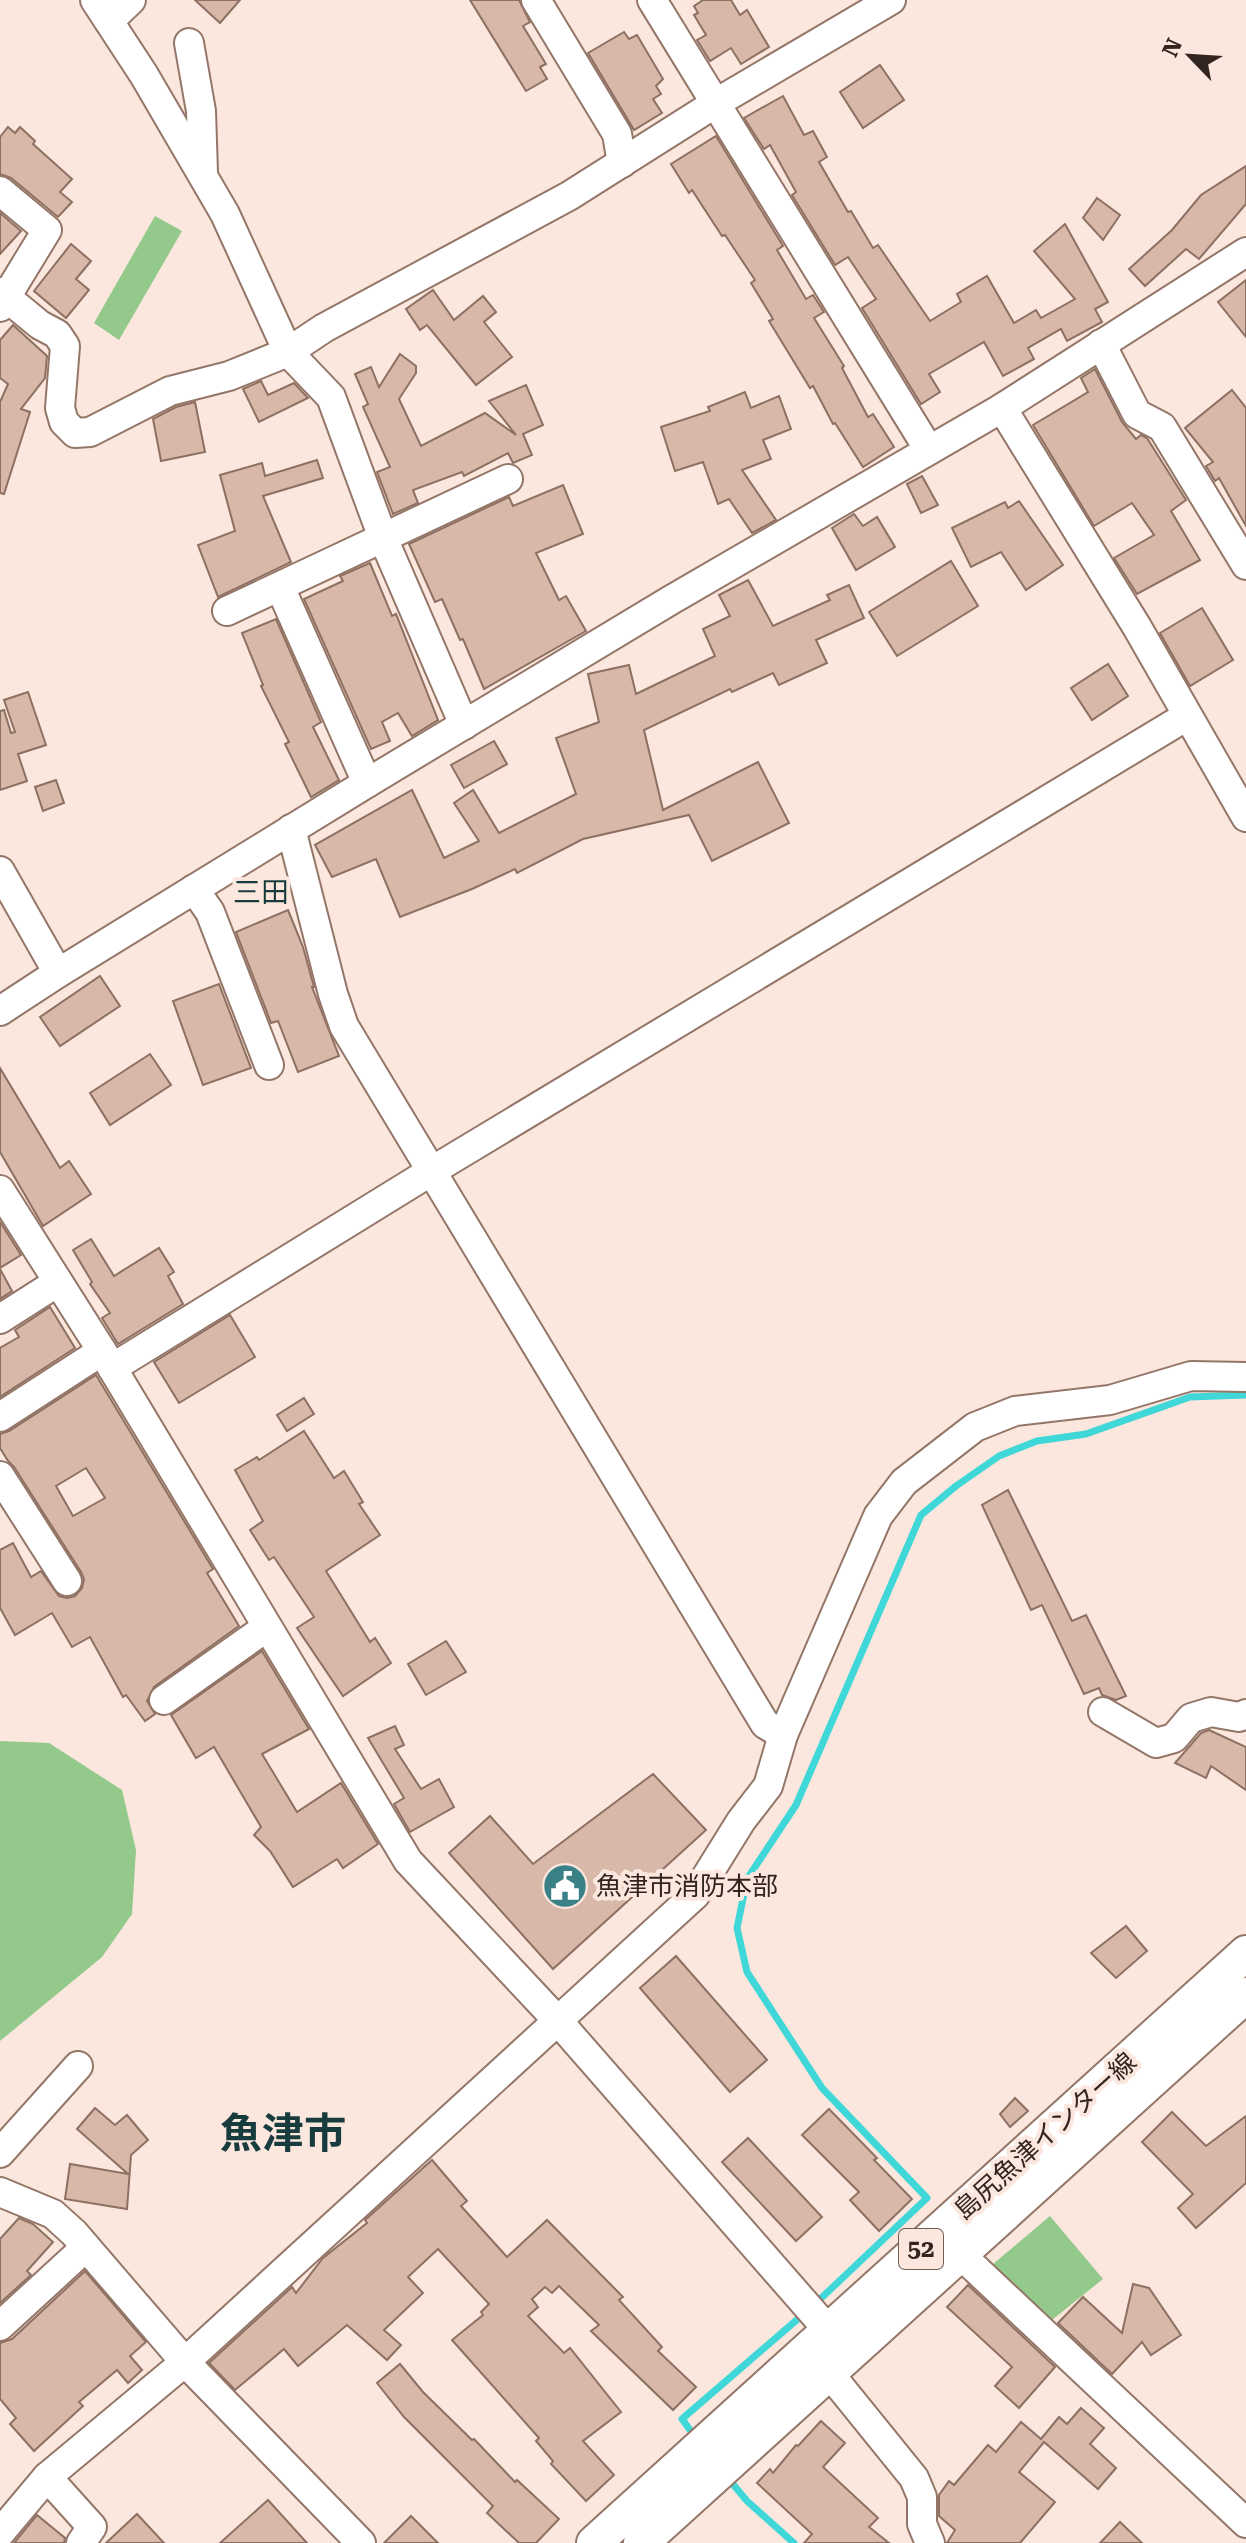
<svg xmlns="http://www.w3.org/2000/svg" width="1246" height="2543" viewBox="0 0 1246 2543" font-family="'Roboto Serif','Noto Sans JP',serif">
	<rect width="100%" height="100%" fill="#fbe7dd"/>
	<!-- green -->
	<g fill="#93c98b">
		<polygon points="155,216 182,231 119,340 94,323"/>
		<polygon points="0,1741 49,1743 122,1790 136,1850 132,1914 102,1957 0,2041"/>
		<polygon points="1050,2216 1103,2279 1052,2320 992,2265"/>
	</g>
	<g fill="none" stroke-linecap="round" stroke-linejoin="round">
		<!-- stream -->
		<g stroke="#3fd7d8" stroke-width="7">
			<polyline points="815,2304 927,2198 822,2088 747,1972 737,1928 747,1879 796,1805 921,1515 956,1486 999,1456 1037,1441 1086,1434 1190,1397 1246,1395"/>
			<polyline points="696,2438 682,2419 806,2312"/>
			<polyline points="726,2476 747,2501 794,2543"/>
		</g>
	</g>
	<!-- building -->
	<g fill="#d8b8a9" stroke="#8d7062" stroke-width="2" fill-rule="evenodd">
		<polygon points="195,0 240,0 220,23"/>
		<polygon points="470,0 519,0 530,22 523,26 546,64 540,67 547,79 526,91"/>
		<polygon points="703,0 731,0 740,15 747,10 769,47 741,64 731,48 710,61 697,40 706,35 694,15 698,13 694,6"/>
		<polygon points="624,32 629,39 637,35 663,79 656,86 661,94 653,99 662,113 634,130 588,53"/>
		<polygon points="880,65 904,100 863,128 840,92"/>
		<polygon points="783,96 804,135 813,131 827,157 819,162 848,212 851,211 873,248 878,245 930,321 961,302 957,294 987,276 1014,323 1036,310 1041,318 1075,299 1034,251 1065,224 1108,302 1095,309 1102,322 1067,341 1061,329 1028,348 1034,359 1003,376 984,342 929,374 940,392 921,404 862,308 876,299 848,257 835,265 792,195 796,192 770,145 764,149 744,118"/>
		<polygon points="8,127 15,133 20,127 35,141 33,144 72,179 60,192 72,202 58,217 11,178 0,174 0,137"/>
		<polygon points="716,136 783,246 777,250 806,299 813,295 824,312 814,318 844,366 842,368 868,417 873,414 894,447 863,467 835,423 833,424 813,386 810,388 769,321 773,319 751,283 755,280 725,235 722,236 692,190 689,193 671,164"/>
		<polygon points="1246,166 1246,204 1199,259 1186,249 1145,286 1129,269 1172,230 1201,195"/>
		<polygon points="1097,198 1120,215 1103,240 1083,218"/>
		<polygon points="0,213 21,231 0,254"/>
		<polygon points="71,244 91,261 76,279 89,290 66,318 34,291"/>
		<polygon points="1246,280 1246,337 1218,302"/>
		<polygon points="433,290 454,320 483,296 496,312 484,322 512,357 476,385 427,325 420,330 406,309"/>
		<polygon points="13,325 47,356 45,378 21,409 30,412 4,494 0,493 0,402 8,384 0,378 0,340"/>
		<polygon points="400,354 416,366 416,373 399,399 421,446 485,413 516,435 489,401 526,385 543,425 523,434 532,455 513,463 508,453 464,476 462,472 413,490 418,503 393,514 377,472 390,467 363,407 368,404 355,374 371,367 379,387"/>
		<polygon points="1095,369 1122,422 1136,439 1141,435 1147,438 1186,500 1171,511 1200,560 1137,594 1114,558 1154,535 1132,503 1094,526 1033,425 1088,392 1081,378"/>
		<polygon points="261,381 268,395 294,383 308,398 259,422 243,389"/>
		<polygon points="1232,390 1246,408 1246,526 1219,478 1215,481 1206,466 1213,462 1185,428"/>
		<polygon points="745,392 751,408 779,396 791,429 763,440 771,459 742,470 776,520 752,533 729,499 718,504 703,462 675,471 661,427 710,411 708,407"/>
		<polygon points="195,402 205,452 161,461 153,419 176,407"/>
		<polygon points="317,460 323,478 263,496 291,562 218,597 198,545 235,531 220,475 262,463 265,476"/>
		<polygon points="922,476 938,505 921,513 907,484"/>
		<polygon points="563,485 583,534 536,553 559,600 566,596 586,631 484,689 463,639 460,640 442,599 435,602 409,544 509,497 513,506"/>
		<polygon points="1019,501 1063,565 1026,590 1001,552 971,567 952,528 1005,502 1008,508"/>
		<polygon points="854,514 863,526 877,517 895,547 856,570 832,528"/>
		<polygon points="951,561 978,606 897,656 869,612"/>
		<polygon points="370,563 392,616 396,614 438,720 412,736 398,713 382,722 390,741 371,749 304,599 343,581 340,576"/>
		<polygon points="748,580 773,626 830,600 827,595 849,585 864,618 816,640 827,663 779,685 773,673 732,692 730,689 644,730 663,810 758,762 789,823 712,861 689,815 583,839 517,873 515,869 472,889 400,917 376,859 332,877 315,845 412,790 444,858 479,841 454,803 473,790 499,833 576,794 556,738 599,722 588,674 629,665 636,694 715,656 703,629 730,616 719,595"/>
		<polygon points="1202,608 1233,660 1190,686 1160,633"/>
		<polygon points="276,619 321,722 313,727 339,780 311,797 285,744 289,742 261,686 263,685 242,633"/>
		<polygon points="1108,664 1128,696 1092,720 1071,688"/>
		<polygon points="28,692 46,745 18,754 27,781 0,790 0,711 4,710 11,733 15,732 4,700"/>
		<polygon points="494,741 507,764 464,788 451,765"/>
		<polygon points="56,780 64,803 43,811 35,787"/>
		<polygon points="288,910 303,947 314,987 312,987 339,1056 298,1072 278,1021 271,1023 236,932"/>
		<polygon points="100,976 120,1006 60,1046 40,1017"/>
		<polygon points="219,984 251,1068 203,1085 173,1001"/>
		<polygon points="150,1054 171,1085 110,1125 90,1093"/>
		<polygon points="0,1068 60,1168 69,1161 91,1194 43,1226 0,1152"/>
		<polygon points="0,1222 21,1255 0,1268"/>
		<polygon points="91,1239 114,1276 159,1248 174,1272 168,1276 183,1304 118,1344 102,1318 110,1313 90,1284 92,1282 73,1250"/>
		<polygon points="0,1269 12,1291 0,1299"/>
		<polygon points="50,1307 75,1348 0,1397 0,1348 19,1337 15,1330"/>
		<polygon points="230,1315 255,1357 179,1403 154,1362"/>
		<path d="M96 1375 213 1569 207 1573 239 1626 154 1687 147 1701 155 1714 145 1721 126 1695 123 1697 90 1637 72 1647 52 1613 15 1635 0 1608V1550L13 1543 31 1577 41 1571 59 1596 67 1598 75 1596 82 1588 84 1579 81 1572 14 1467 8 1461 0 1448V1434L9 1431ZM86 1468 105 1498 73 1516 56 1486Z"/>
		<polygon points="304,1398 314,1414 287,1431 277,1415"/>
		<polygon points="304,1431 334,1478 344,1471 363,1502 359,1504 380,1535 326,1571 370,1642 375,1638 391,1663 343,1696 297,1628 314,1617 274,1557 269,1560 250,1530 263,1521 235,1470 257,1457 259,1460"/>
		<polygon points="1008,1490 1072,1621 1086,1615 1126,1696 1116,1700 1102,1695 1099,1688 1084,1694 1042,1605 1031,1610 982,1505"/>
		<polygon points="446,1641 466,1672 426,1695 408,1664"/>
		<polygon points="262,1651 309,1729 262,1754 297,1812 341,1783 378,1844 343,1868 337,1859 293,1887 270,1851 254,1835 261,1827 214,1747 196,1758 171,1715"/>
		<polygon points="395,1726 404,1745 395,1749 421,1789 439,1779 454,1807 410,1832 394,1804 404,1798 368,1738"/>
		<polygon points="1209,1730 1246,1747 1246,1790 1211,1766 1206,1778 1175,1763 1201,1733"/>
		<polygon points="653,1774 706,1830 553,1969 449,1853 490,1816 533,1864"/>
		<polygon points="1126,1926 1147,1951 1116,1978 1091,1953"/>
		<polygon points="676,1956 767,2060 730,2092 640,1988"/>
		<polygon points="1015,2098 1028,2111 1010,2127 1000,2114"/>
		<polygon points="95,2108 115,2125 127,2115 148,2140 131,2155 127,2209 65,2199 70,2164 128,2174 77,2129"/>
		<polygon points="829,2109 877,2158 874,2160 912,2199 879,2231 850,2200 859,2192 802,2135"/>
		<polygon points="1172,2112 1206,2146 1246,2116 1246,2183 1196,2228 1178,2208 1193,2194 1142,2142"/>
		<polygon points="748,2138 822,2217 796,2241 722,2162"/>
		<polygon points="432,2160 467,2201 461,2206 507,2257 547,2220 623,2297 619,2300 662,2347 658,2351 696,2387 673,2410 591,2331 599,2325 559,2286 552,2293 545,2287 532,2299 538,2307 528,2316 564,2353 570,2348 621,2412 583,2441 614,2475 586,2501 551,2464 553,2461 536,2441 539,2438 452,2340 483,2315 481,2312 489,2304 438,2249 408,2277 423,2293 384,2330 401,2345 387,2360 347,2325 298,2366 284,2349 235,2390 209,2363 292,2287 296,2293 323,2258 367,2223 365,2220"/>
		<polygon points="19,2218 33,2224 53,2242 27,2271 31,2275 0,2303 0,2239"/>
		<polygon points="85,2271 146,2342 130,2356 142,2370 128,2383 117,2370 79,2402 83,2406 34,2451 10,2424 16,2418 0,2399 0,2343 12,2339"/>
		<polygon points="1133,2284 1149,2288 1181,2335 1151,2355 1142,2342 1112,2374 1058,2323 1083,2297 1122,2333"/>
		<polygon points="968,2285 1055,2367 1019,2408 995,2386 1012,2367 947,2307"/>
		<polygon points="400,2364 423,2392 472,2440 474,2439 515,2482 517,2480 559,2519 536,2543 519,2543 487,2513 493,2506 404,2417 377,2383"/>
		<polygon points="1081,2408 1104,2428 1090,2444 1116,2468 1098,2489 1044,2442 1019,2472 1055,2502 1020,2543 947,2543 955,2530 939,2516 939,2495 949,2481 954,2485 988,2445 996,2452 1021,2422 1041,2439 1059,2417 1067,2424"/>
		<polygon points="821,2421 845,2443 823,2467 878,2518 869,2527 889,2543 804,2543 812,2534 757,2483 770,2469 773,2473 796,2445 798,2446"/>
		<polygon points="268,2500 307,2543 220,2543"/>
		<polygon points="137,2514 164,2543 106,2543"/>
		<polygon points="37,2515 65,2538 64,2543 14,2543"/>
		<polygon points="411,2516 438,2543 384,2543"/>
		<polygon points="1120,2522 1142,2543 1100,2543"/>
	</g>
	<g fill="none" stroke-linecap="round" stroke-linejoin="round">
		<!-- minor casing -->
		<g stroke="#947668" stroke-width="32">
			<g id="minor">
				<polyline points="95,0 144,75 225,214 288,352 331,397 383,538 464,725"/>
				<polyline points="536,0 617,134 622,163"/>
				<polyline points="652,0 929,450"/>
				<polyline points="109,21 131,0"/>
				<polyline points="189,43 201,111 203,173"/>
				<polyline points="0,191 47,230 0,307"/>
				<polyline points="0,292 40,325 57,334 65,346 60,408 64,422 75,433 90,432 170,391 229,376 288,352 324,328 569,196 716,103 891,0"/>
				<polyline points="1101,344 1137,414 1162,427 1246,565"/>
				<polyline points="1002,408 1137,627 1246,817"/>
				<polyline points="280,587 367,783"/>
				<polyline points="227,611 508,479"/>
				<polyline points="291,829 333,994 344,1026 765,1724 783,1735"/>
				<polyline points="0,871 58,973"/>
				<polyline points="194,889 210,912 269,1065"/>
				<polyline points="0,1011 58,973 367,783 671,600 1002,408 1246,252"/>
				<polyline points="0,1190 102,1351 408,1861 558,2021 829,2331 829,2373 914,2478 922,2497 922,2524 930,2543"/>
				<polyline points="0,1319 58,1282"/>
				<polyline points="112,1368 430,1172 1187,716"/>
				<polyline points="0,1417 102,1351"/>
				<polyline points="0,1476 67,1581"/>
				<polyline points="164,1700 267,1627"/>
				<polyline points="1103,1712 1156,1743 1174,1738 1191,1718 1211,1712 1239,1717 1246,1714"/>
				<polyline points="0,2153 78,2066"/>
				<polyline points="0,2192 53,2214 74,2233 185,2362 361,2543"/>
				<polyline points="946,2241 1246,2523"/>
				<polyline points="0,2326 86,2247"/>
				<polyline points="47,2477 185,2362 695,1895 741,1821 768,1786 783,1735 878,1516 904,1482 975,1427 1015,1411 1110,1400 1191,1376 1246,1377"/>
				<polyline points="0,2533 47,2477 92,2527 81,2543"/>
			</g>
		</g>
		<!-- major casing -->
		<g stroke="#947668" stroke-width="38">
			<g id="major">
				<polyline points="594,2543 1246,1953"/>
				<polyline points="641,2543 1246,1995"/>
			</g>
		</g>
		<!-- minor -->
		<use href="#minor" stroke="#fff" stroke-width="28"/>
		<!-- major -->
		<use href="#major" stroke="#fff" stroke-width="34"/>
	</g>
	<!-- icons -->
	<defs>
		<g id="civic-disc" transform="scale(2.3)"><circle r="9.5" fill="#398186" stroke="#fbe7dd"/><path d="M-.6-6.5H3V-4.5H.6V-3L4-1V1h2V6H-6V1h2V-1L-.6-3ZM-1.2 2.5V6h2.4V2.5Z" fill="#fff"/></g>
	</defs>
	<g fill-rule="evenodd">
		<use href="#civic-disc" x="565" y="1886"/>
	</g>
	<g text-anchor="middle" stroke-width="8" stroke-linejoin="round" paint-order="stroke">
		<!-- shield labels -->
		<rect fill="#fbe7dd" stroke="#6e5f58" stroke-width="2" x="899" y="2229" width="44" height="40" rx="6"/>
		<g font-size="24" font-weight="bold" fill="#32251f">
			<text x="921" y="2257">52</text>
		</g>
		<!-- poi labels -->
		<g font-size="26" fill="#32251f" stroke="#fbe7dd" text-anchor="start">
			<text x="596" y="1895">魚津市消防本部</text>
		</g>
		<!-- street labels -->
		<g font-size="26" fill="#32251f" stroke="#fbe7dd">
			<text transform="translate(1045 2136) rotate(-42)" y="9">島尻魚津インター線</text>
		</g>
		<!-- neighbourhood labels -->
		<g font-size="28" fill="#183b3d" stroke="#fbe7dd">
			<text x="261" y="902">三田</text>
		</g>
		<!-- town labels -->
		<g font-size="42" font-weight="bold" fill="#183b3d" stroke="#fbe7dd">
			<text x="283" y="2148">魚津市</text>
		</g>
	</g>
	<!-- north arrow -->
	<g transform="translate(1190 56) rotate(295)" stroke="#fbe7dd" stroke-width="6" paint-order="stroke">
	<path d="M0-6L14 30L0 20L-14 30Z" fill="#32251f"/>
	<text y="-12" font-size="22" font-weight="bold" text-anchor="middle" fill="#32251f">N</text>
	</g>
</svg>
